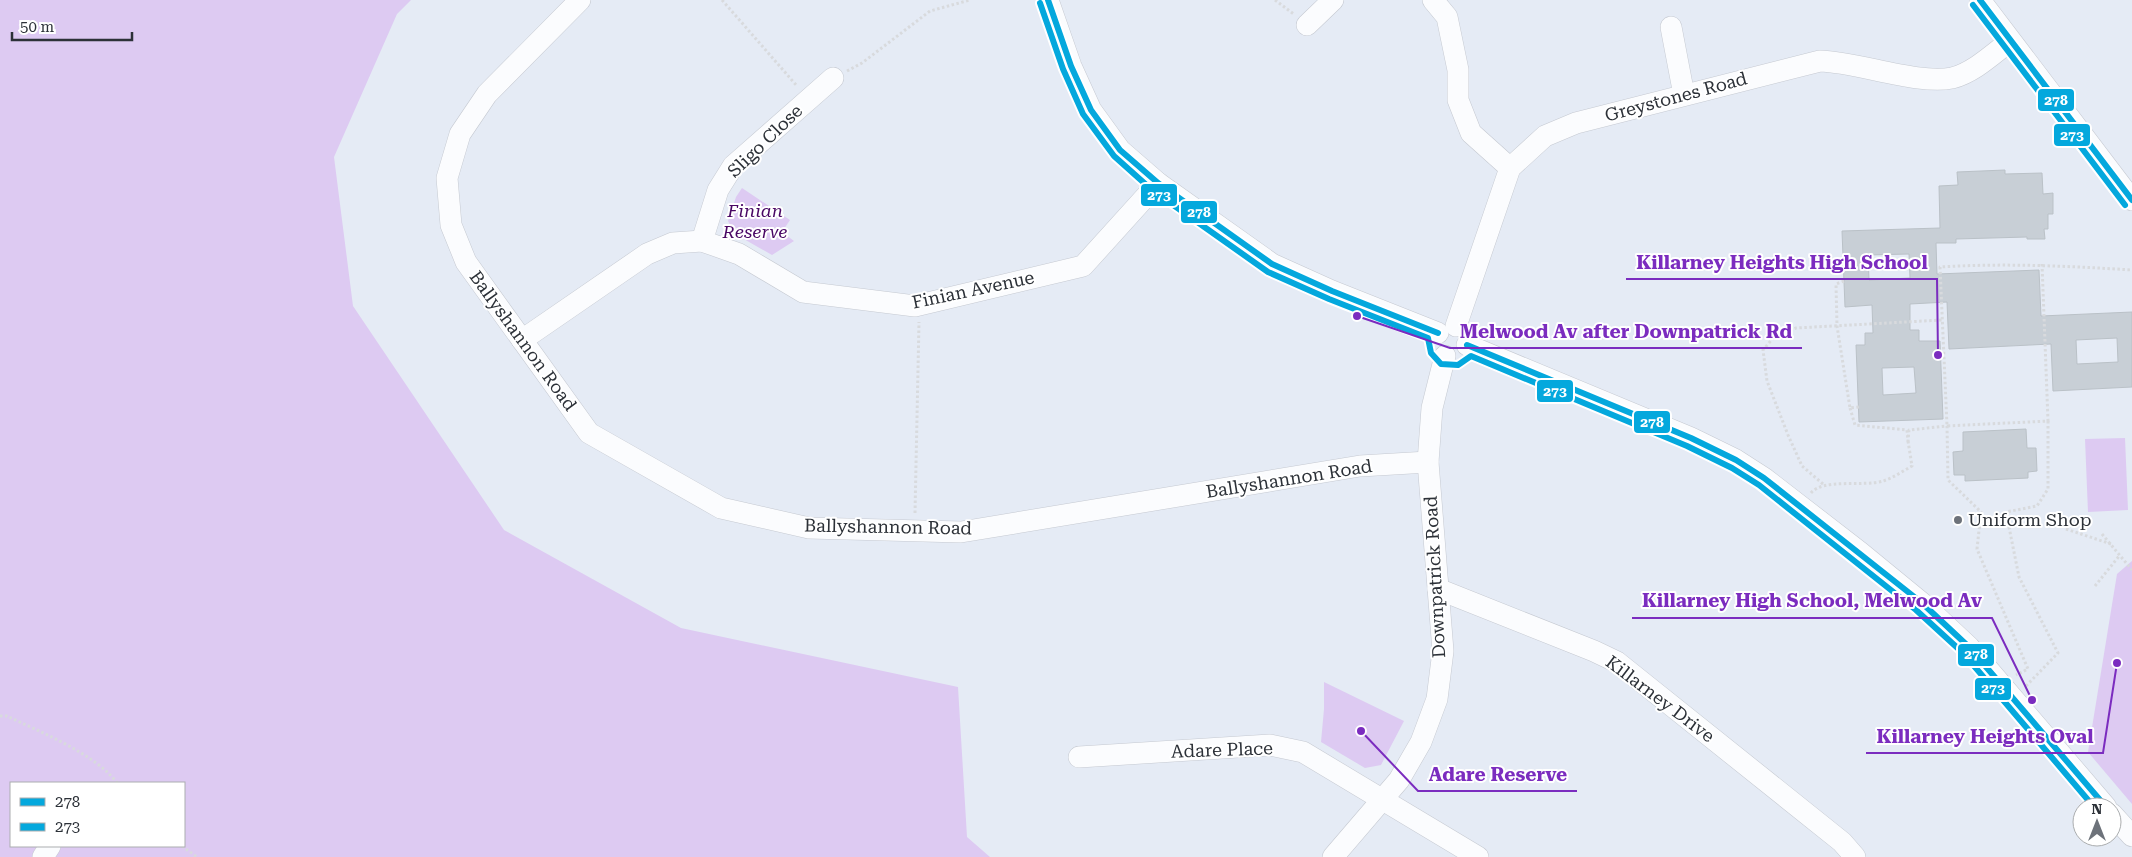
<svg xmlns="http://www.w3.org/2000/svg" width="2132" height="857" viewBox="0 0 2132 857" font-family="'Roboto Serif',serif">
	<rect width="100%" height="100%" fill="#e5ebf5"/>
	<!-- green -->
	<g fill="#ddcaf2" fill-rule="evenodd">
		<path d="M0 0H411L397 14 334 157 353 306 504 530 681 628 958 687 967 837 990 857H0ZM11 783H184V846H11Z"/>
		<polygon points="742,188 790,220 782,232 794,241 772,255 735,234 728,221 736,197"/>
		<polygon points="2125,438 2128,510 2088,512 2085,439"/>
		<polygon points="2132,561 2132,804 2088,752 2117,574"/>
		<polygon points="1324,682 1404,721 1381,765 1365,768 1321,742 1324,709"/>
	</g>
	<!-- building -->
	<g fill="#c8cfd6" stroke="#bac1c7" fill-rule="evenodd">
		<path d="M2005 170V174L2042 173 2043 194 2053 193V214H2048V229H2044L2045 239H2027V237L1956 239V243H1936L1937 274 2039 270 2041 316 2132 312V387L2053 391 2051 344 1949 349 1947 302 1910 304V330H1919V341H1940L1943 419 1859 422 1856 345H1865V333H1873L1872 305 1845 307 1842 231 1940 228 1939 186 1958 185 1957 172ZM1909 254 1910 278 1869 280 1868 255ZM2117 338 2118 362 2077 364 2076 340ZM1914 367 1916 393 1883 395 1882 368Z"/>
		<polygon points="2026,429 2027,448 2036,448 2037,471 2028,472 2028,478 1965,481 1965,475 1954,475 1953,452 1963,451 1963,432"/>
	</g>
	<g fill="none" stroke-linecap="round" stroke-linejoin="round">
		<!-- minor casing -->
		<g stroke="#c5c9d1" stroke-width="22">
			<g id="minor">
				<polyline points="580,0 487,94 460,134 447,178 451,225 466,262 589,433 721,508 809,528 961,532 1360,466 1428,462"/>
				<polyline points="1048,0 1071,66 1091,110 1120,150 1158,183 1272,264 1332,291 1438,333"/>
				<polyline points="1433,0 1447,17 1458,70 1458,100 1471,133 1510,168"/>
				<polyline points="1980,0 2132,200"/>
				<polyline points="1307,25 1333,0"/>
				<polyline points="1671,27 1684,95"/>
				<polyline points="702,241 718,190 733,166 833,78"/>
				<path d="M1456 326 1510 168 1545 136 1576 123 1820 61C1858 62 1918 85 1952 78 1973 73 1993 54 2010 41"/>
				<polyline points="522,340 647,254 673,243 702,241 739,254 803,292 915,306 1083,266 1158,183"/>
				<polyline points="1467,345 1691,438 1736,460 1764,478 1861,553 1922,603 1969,647 2106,807"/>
				<polyline points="1438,589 1594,651 1617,662 1842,842 1855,857"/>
				<polyline points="1079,757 1270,745 1303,752 1478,857"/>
				<polyline points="2112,814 2132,836"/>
				<polyline points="43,857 50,846"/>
				<polyline points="1333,857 1399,780 1421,742 1437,699 1443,651 1428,462 1432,408 1445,356"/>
			</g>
		</g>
		<!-- path -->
		<g stroke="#d8dadd" stroke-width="3" stroke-dasharray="2.5 2.5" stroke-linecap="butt">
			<polyline points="722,0 797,86"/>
			<polyline points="1275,0 1295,15"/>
			<polyline points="847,71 862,63 930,11 970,0"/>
			<path d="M2042 264 2048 421 1947 426 1940 267C2005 263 2067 266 2132 270"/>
			<polyline points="1844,281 1836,284 1837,326 1850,408 1859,407"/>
			<polyline points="1850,408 1855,425 1907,430 1908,441 1909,430 1947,426 1948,480 1981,512 1977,549 2028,669 2016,675"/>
			<polyline points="1823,484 1802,466 1788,435 1767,381 1763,350 1774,337 1796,328 1942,320"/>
			<path d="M1811 493C1823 478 1864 487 1883 481 1893 478 1903 471 1912 466L1908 441"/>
			<polyline points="915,513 919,322"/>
			<polyline points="2066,529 2111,544"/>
			<polyline points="2102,534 2132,570"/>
			<polyline points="2095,586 2120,555"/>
			<polyline points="2026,686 2058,653 2019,577 2006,512 2037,506 2048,489 2048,421"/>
			<path d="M0 716H7C40 732 96 754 117 783"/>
			<polyline points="182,846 197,857"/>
		</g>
		<!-- minor -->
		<use href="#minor" stroke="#fbfcfe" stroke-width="21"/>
		<!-- bus-1 casing -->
		<g stroke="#fff" stroke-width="10">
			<g id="bus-1">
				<polyline points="1048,0 1071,66 1091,110 1120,150 1158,183 1272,264 1332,291 1438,333"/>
				<polyline points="1980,0 2132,200"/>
				<polyline points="1467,345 1691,438 1736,460 1764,478 1922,603 1969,647 2106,807"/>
			</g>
		</g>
		<!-- bus-2 casing -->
		<g stroke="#fff" stroke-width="10">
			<g id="bus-2">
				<polyline points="1040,3 1063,69 1083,114 1114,156 1152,190 1268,272 1329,299 1428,338 1431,353 1441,364 1458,365 1471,356 1687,446 1732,468 1759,485 1916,610 1963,653 2094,807"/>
				<polyline points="1973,5 2125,205"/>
			</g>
		</g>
		<!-- bus-1 -->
		<use href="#bus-1" stroke="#04a8dd" stroke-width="6"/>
		<!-- bus-2 -->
		<use href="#bus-2" stroke="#04a8dd" stroke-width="6"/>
	</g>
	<!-- markers -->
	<circle fill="#6d727a" stroke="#fff" stroke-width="2" cx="1958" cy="520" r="5"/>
	<g text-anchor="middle" stroke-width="4" stroke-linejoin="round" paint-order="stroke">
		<!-- street labels -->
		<g font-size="18" fill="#2c3138" stroke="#fff">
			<text transform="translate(1676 97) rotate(-15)" y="6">Greystones Road</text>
			<text transform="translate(765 141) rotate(-44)" y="6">Sligo Close</text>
			<text transform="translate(973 290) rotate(-12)" y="6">Finian Avenue</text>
			<text transform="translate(523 341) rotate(54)" y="6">Ballyshannon Road</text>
			<text transform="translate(1289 479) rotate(-9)" y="6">Ballyshannon Road</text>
			<text transform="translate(888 527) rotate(1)" y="6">Ballyshannon Road</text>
			<text transform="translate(1435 577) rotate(-93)" y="6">Downpatrick Road</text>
			<text transform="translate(1660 699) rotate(37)" y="6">Killarney Drive</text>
			<text transform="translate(1222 750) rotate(-2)" y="6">Adare Place</text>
		</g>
		<!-- park labels -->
		<g font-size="18" font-style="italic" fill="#480664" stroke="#fff">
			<text x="755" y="217">Finian<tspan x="755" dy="21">Reserve</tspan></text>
		</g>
		<!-- poi labels -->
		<g font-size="18" fill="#2c3138" stroke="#fff" text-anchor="start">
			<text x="1968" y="526">Uniform Shop</text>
		</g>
	</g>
	<!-- callouts -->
	<path fill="none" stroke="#7b2cbf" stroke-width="2" d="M1938 355L1937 279H1626M1357 316L1450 348H1802M2032 700L1992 618H1632M2117 663L2103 753H1866M1361 731L1418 791H1577"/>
	<g fill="#7b2cbf" stroke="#fff" stroke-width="2">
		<circle cx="1938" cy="355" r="5"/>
		<circle cx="1357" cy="316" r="5"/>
		<circle cx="2032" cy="700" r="5"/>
		<circle cx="2117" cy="663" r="5"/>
		<circle cx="1361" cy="731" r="5"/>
	</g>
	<g font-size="19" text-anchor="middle" font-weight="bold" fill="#7b2cbf" stroke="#fff" stroke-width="4" stroke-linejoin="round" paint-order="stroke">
		<text x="1782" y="269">Killarney Heights High School</text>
		<text x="1626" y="338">Melwood Av after Downpatrick Rd</text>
		<text x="1812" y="607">Killarney High School, Melwood Av</text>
		<text x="1985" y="743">Killarney Heights Oval</text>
		<text x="1498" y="781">Adare Reserve</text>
	</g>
	<g stroke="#fff" stroke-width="2">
		<rect x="2037" y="88" width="38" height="24" rx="5" fill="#04a8dd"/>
		<rect x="2053" y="123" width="38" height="24" rx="5" fill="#04a8dd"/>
		<rect x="1140" y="183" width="38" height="24" rx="5" fill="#04a8dd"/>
		<rect x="1180" y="200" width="38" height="24" rx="5" fill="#04a8dd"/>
		<rect x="1536" y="379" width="38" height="24" rx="5" fill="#04a8dd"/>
		<rect x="1633" y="410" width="38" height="24" rx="5" fill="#04a8dd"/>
		<rect x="1957" y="643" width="38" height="24" rx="5" fill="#04a8dd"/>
		<rect x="1974" y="677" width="38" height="24" rx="5" fill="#04a8dd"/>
	</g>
	<g font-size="14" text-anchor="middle" font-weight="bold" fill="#fff">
		<text x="2056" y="105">278</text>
		<text x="2072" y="140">273</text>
		<text x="1159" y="200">273</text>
		<text x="1199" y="217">278</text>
		<text x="1555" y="396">273</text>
		<text x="1652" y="427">278</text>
		<text x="1976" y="659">278</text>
		<text x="1993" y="693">273</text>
	</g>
	<!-- legend -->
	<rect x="10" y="782" width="175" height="65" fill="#ffffff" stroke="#abadaf"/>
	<rect x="20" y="798" width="25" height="8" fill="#04a8dd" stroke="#abadaf"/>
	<text x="55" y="807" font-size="15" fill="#2c3138">278</text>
	<rect x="20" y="823" width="25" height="8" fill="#04a8dd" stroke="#abadaf"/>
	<text x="55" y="832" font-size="15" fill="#2c3138">273</text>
	<!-- north arrow -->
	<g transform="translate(2097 822)"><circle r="24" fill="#ffffff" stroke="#abadaf"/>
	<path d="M0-4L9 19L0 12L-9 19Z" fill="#6d727a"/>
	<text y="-8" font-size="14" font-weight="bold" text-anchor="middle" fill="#2c3138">N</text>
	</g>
	<!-- scale -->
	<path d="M12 32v8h120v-8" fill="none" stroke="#2c3138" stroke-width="2.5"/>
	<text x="20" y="32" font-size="15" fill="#2c3138" stroke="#ffffff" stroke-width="4" paint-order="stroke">50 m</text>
</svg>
